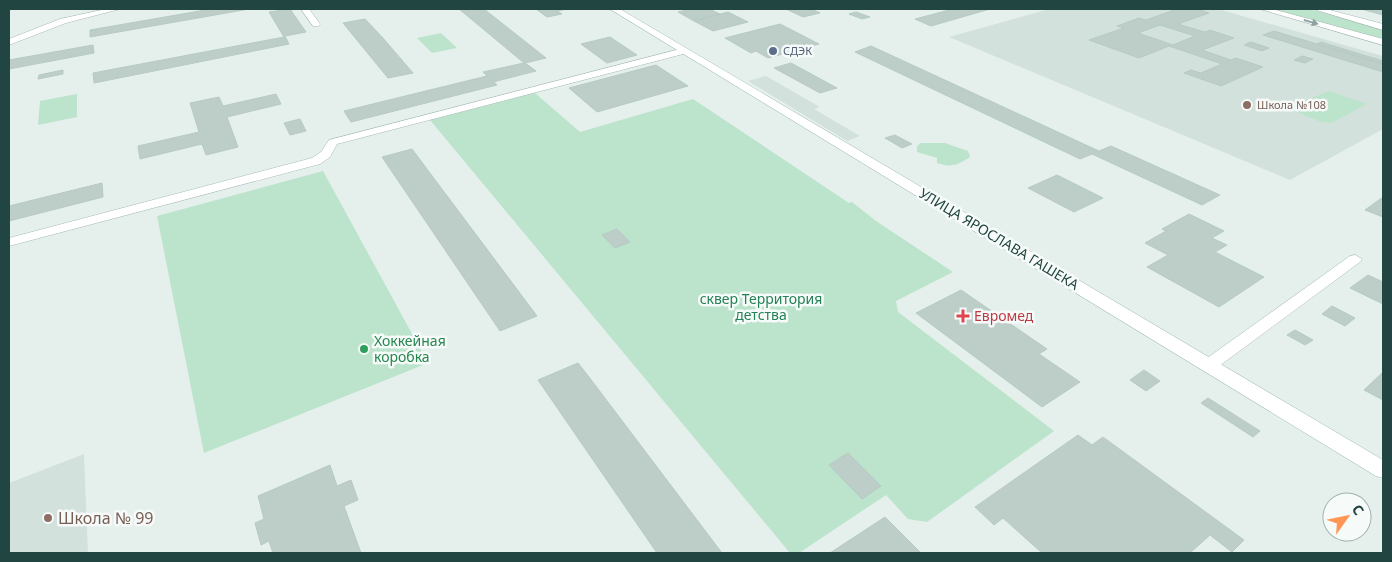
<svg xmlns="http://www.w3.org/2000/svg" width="1392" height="562" viewBox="0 0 1392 562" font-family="'Noto Sans',sans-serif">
	<rect width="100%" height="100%" fill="#e5f0ec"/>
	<!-- built -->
	<g fill="#d3e1dc">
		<polygon points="1049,9 1218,9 1383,56 1383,129 1290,180 949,37"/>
		<polygon points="766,76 820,107 814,109 860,136 847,141 748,81"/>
		<polygon points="84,454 88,553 9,553 9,483"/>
	</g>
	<!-- green -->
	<g fill="#bce3cc">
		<polygon points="1273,9 1309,9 1383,29 1383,40"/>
		<polygon points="441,33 457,48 432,53 417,38"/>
		<polygon points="1329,91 1367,104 1331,123 1321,122 1287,108"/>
		<polygon points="535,93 580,132 693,99 849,203 852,202 876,221 953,272 896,301 898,312 1054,431 927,522 908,519 886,495 799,553 790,553 430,120"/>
		<polygon points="77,94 77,117 38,125 40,101"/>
		<path d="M921 143H945L968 151 970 157C958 165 951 168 937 163V158L917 152V146Z"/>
		<polygon points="323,171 428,363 204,453 157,216"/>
	</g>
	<!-- building -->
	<g fill="#bdcec9" stroke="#b6cac5" fill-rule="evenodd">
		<polygon points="211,9 249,9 90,37 90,30"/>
		<polygon points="290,9 306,32 285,36 289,44 94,83 93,73 284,37 269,12"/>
		<polygon points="459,9 484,9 546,58 525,63 536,71 493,82 483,72 524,63"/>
		<polygon points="536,9 567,9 557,11 562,14 547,17"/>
		<polygon points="691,9 709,9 720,14 694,21 678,12"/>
		<polygon points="786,9 811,9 820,13 803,17"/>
		<polygon points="953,9 990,9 931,26 915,19"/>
		<path d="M1177 9H1196L1209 13 1178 24 1205 32 1210 30 1234 38 1202 50 1231 60 1236 58 1263 67 1221 86 1184 73 1191 70 1201 73 1222 64 1169 46 1139 58 1089 40 1124 28 1117 26 1139 18 1146 20ZM1160 25 1195 36 1173 45 1138 33Z"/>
		<polygon points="1361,9 1383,9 1383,15"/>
		<polygon points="728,12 748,22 713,31 694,21"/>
		<polygon points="856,12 870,17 862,19 849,14"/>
		<polygon points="365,19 382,37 413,73 388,78 343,23"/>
		<polygon points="780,24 819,44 768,58 756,51 751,53 725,38"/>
		<polygon points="1274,31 1383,64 1383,72 1263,35"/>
		<polygon points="610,37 637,55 607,63 581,44"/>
		<polygon points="1251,42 1269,48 1262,51 1244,45"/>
		<polygon points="1321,42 1383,61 1383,64 1317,44"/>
		<polygon points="93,45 94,53 9,69 9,60"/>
		<polygon points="871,46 1099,151 1111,146 1220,195 1202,205 1092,154 1080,159 855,52"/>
		<polygon points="1302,56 1313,59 1305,63 1294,60"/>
		<polygon points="791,63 837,88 820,93 774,68"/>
		<polygon points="656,65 688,86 597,112 569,88"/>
		<polygon points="63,70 63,74 38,79 39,75"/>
		<polygon points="487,76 497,85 351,122 344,111"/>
		<polygon points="276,94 281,104 227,117 238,147 206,155 202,144 140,159 138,146 199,132 190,103 219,97 223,106"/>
		<polygon points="300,119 306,131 290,135 284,123"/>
		<polygon points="895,135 912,144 902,148 885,138"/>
		<polygon points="412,149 418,157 537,316 500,331 382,157"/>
		<polygon points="1057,175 1103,198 1074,212 1028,188"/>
		<polygon points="102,183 103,197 9,221 9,206"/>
		<polygon points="1383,197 1383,217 1365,210"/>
		<polygon points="1189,214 1224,231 1212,238 1227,245 1215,252 1264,277 1219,307 1147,267 1168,255 1145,243 1166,231 1162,229"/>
		<polygon points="617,229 630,242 615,248 602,235"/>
		<polygon points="1368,275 1383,282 1383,304 1350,288"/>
		<polygon points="961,290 1047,349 1039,354 1080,382 1042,407 916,313"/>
		<polygon points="1332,306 1355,318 1345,326 1322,314"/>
		<polygon points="1295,330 1313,340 1305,345 1287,335"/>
		<polygon points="578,363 589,377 722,553 657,553 538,380"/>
		<polygon points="1144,370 1160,381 1146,391 1130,380"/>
		<polygon points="1383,372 1383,400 1364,390"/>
		<polygon points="1208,398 1260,431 1253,437 1201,403"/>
		<polygon points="1078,435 1092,445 1103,437 1244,540 1232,552 1210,535 1190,553 1042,553 1003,518 994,525 975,507"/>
		<polygon points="848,453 881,486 862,499 829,465"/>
		<polygon points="330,465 337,486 351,480 358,500 344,506 361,553 273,553 269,541 261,545 255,523 264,519 258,496"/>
		<polygon points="885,517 921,553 830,553"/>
	</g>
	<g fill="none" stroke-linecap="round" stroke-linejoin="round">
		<!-- street casing -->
		<g stroke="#a6b9b5" stroke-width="1">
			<g id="street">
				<polygon points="106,9 120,9 66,23 9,45 9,39 60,19"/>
				<polygon points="301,9 309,9 320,24 319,26 313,26"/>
				<polygon points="1260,9 1272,9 1383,39 1383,45"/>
				<polygon points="1313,9 1326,9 1383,24 1383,30"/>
				<polygon points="684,48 687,49 687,53 337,144 330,157 320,164 9,246 9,238 312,158 321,152 329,140"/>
				<polygon points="1355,255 1362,259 1360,262 1215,369 1209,371 1203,369 1200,365 1203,361 1350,256"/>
			</g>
		</g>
		<!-- secondary casing -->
		<g stroke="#a2bdb8" stroke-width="1">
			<polygon id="secondary" points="610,9 620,9 1383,460 1383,478 1376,476"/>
		</g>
		<!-- street -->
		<use href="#street" fill="#fff" fill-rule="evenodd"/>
		<!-- secondary -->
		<use href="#secondary" fill="#fff" fill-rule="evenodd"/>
	</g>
	<!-- one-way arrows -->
	<defs><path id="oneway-solid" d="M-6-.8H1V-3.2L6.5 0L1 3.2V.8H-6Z" transform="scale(1.25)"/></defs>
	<use fill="#90a2a0" href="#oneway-solid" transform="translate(1311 22) rotate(16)"/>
	<!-- markers -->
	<circle fill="#5c6f8a" stroke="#f6fbfa" stroke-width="2" cx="773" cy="51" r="5"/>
	<g fill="#8d6e63" stroke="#f6fbfa" stroke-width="2">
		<circle cx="1247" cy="105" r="5"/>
		<circle cx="48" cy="518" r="5"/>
	</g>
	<path fill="#e0444e" stroke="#f6fbfa" stroke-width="2" d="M960.5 308.5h5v5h5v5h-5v5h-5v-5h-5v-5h5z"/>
	<circle fill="#2e9e5b" stroke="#f6fbfa" stroke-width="2" cx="364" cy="349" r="5"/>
	<g text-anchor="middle" stroke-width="5" stroke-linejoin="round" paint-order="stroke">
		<!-- far-service labels -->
		<g font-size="11" fill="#4e5e75" stroke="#f6fbfa" text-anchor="start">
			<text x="783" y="55">СДЭК</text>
		</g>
		<!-- far-education labels -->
		<g font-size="11" fill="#785e54" stroke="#f6fbfa" text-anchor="start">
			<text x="1257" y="109">Школа №108</text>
		</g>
		<!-- street labels -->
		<g font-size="14" fill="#214540" stroke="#f6fbfa">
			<text transform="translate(999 239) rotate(31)" y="5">УЛИЦА ЯРОСЛАВА ГАШЕКА</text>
		</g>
		<!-- park labels -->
		<g font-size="14" fill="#268156" stroke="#f6fbfa">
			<text x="761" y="304">сквер Территория<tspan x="761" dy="16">детства</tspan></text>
		</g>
		<!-- health labels -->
		<g font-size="14" fill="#be3a42" stroke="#f6fbfa" text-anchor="start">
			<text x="974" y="321">Евромед</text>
		</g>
		<!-- leisure labels -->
		<g font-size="14" fill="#27864d" stroke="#f6fbfa" text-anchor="start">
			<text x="374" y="346">Хоккейная<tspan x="374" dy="16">коробка</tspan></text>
		</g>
		<!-- near-education labels -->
		<g font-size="16" fill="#785e54" stroke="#f6fbfa" text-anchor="start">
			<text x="58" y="524">Школа № 99</text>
		</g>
	</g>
	<!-- border -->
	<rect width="1392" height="562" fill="none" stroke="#214540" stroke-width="20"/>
	<!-- north arrow -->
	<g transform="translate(1347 517) rotate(57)"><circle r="24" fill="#f6fbfa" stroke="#a1b2b0"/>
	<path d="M0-4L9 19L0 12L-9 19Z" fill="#ff9654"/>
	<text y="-8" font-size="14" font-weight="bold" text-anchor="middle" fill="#214540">С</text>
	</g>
</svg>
